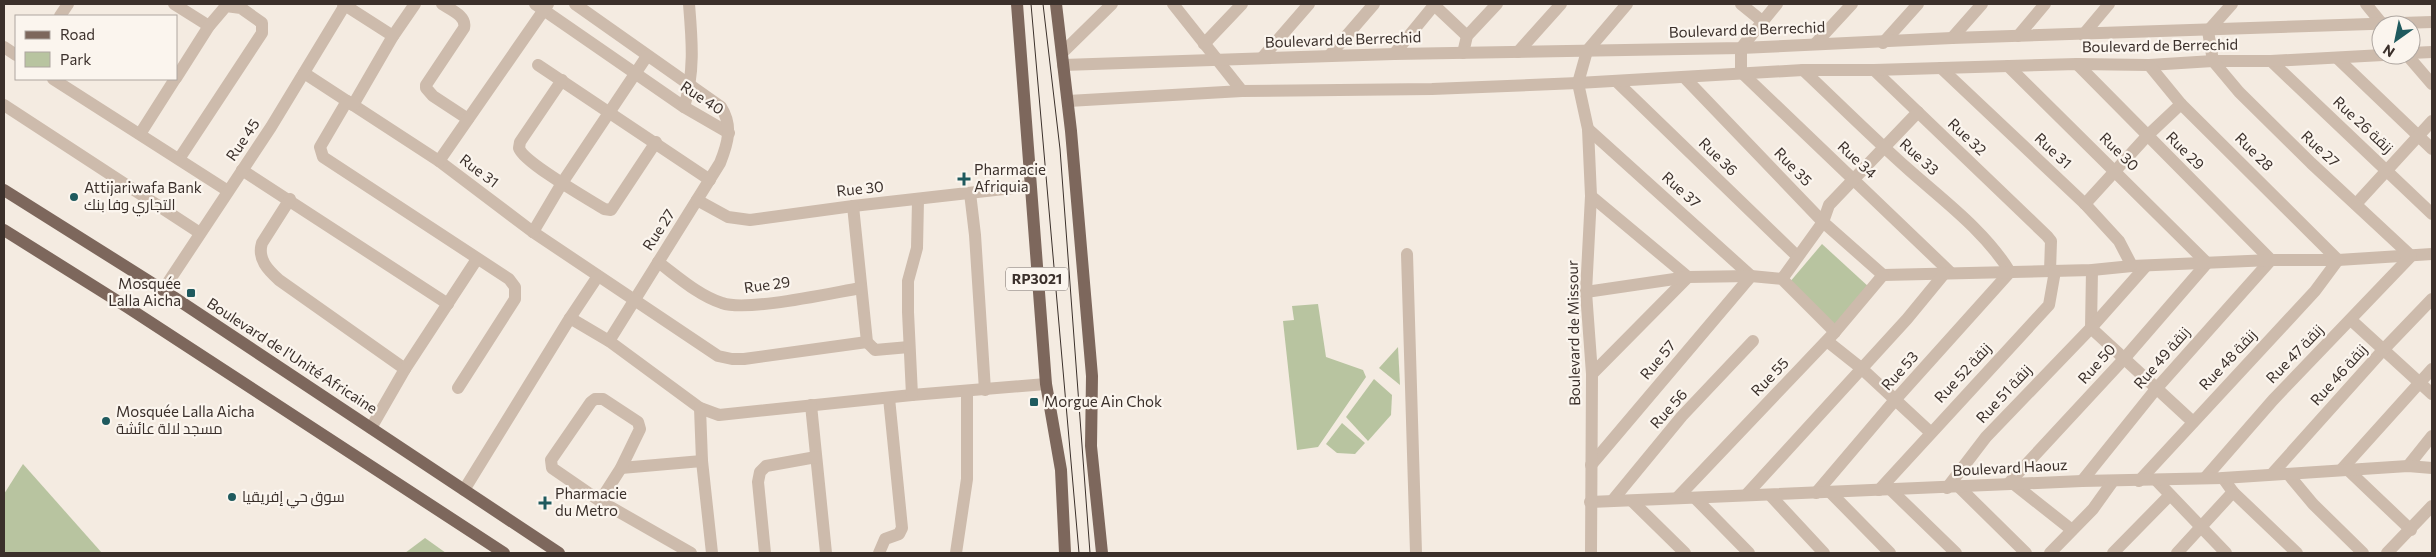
<svg xmlns="http://www.w3.org/2000/svg" width="2436" height="557" viewBox="0 0 2436 557" font-family="Commissioner,Cairo,sans-serif">
	<rect width="100%" height="100%" fill="#f4ebe1"/>
	<!-- green -->
	<g fill="#b8c4a0">
		<polygon points="1822,244 1870,288 1834,326 1789,283"/>
		<polygon points="1318,304 1326,357 1363,370 1366,377 1318,447 1297,450 1283,321 1294,320 1292,306"/>
		<polygon points="1398,347 1400,385 1379,368"/>
		<polygon points="1374,379 1392,395 1391,415 1368,441 1346,417"/>
		<polygon points="1342,423 1365,443 1355,454 1337,453 1326,444"/>
		<polygon points="23,464 102,553 4,553 4,494"/>
		<polygon points="425,538 446,553 405,553"/>
	</g>
	<g fill="none" stroke-linecap="round" stroke-linejoin="round">
		<!-- minor -->
		<g stroke="#cdbbac" stroke-width="12">
			<polyline points="174,4 209,26"/>
			<polyline points="343,4 393,36"/>
			<path d="M442 4C451 10 467 16 464 28L426 85V88L433 96 468 119"/>
			<polyline points="535,4 684,107 729,133"/>
			<path d="M575 4 721 107C733 126 728 143 720 163L609 341"/>
			<polyline points="1173,4 1242,91"/>
			<polyline points="1433,4 1467,36"/>
			<polyline points="1741,4 1762,21"/>
			<polyline points="1777,4 1741,48 1741,72 1951,273"/>
			<polyline points="2366,4 2383,25"/>
			<polyline points="60,16 68,4"/>
			<polyline points="2083,35 2109,4"/>
			<polyline points="2018,36 2045,4"/>
			<polyline points="1952,38 1982,4"/>
			<polyline points="1883,43 1918,4"/>
			<polyline points="1204,44 1242,4"/>
			<polyline points="1815,44 1852,4"/>
			<polyline points="4,47 16,55"/>
			<polyline points="1518,52 1561,4"/>
			<polyline points="1062,53 1112,4"/>
			<polyline points="1463,53 1467,36 1497,4"/>
			<polyline points="2411,53 2432,52"/>
			<polyline points="1394,54 1435,4"/>
			<polyline points="2407,55 2432,84"/>
			<polyline points="1329,56 1374,4"/>
			<polyline points="1262,58 1309,4"/>
			<polyline points="2337,58 2432,149"/>
			<polyline points="2271,61 2432,214"/>
			<polyline points="2077,64 2271,260 2156,389 2082,481"/>
			<polyline points="538,65 710,180"/>
			<polyline points="1063,65 1394,54 1741,48 1952,38 2432,22"/>
			<polyline points="2008,66 2207,263 2123,360 2008,484"/>
			<polyline points="1941,68 2085,204 2119,241 2132,266"/>
			<path d="M1803 70C1838 103 1872 137 1908 169 1944 201 1985 231 2010 272L1895 400 1816 493"/>
			<polyline points="1874,70 2047,236 2051,241 2050,271"/>
			<polyline points="304,73 439,161 533,232 718,356 732,359 744,359 867,342"/>
			<polyline points="1684,77 1823,222 1883,275"/>
			<polyline points="176,78 209,26 226,6 241,8 262,23 262,33 179,159"/>
			<polyline points="53,79 228,191"/>
			<path d="M562 80 520 142 519 148C523 162 588 199 604 209L611 210 656 142"/>
			<polyline points="1616,81 1797,256"/>
			<polyline points="347,101 320,147 323,157 509,279 515,287 515,299 458,388"/>
			<polyline points="1068,101 1242,91 1432,89 1578,83 1803,70 1874,70 2077,64 2149,65 2213,61 2271,61 2383,55"/>
			<polyline points="4,105 200,233"/>
			<polyline points="353,105 393,36 415,4"/>
			<path d="M684 107C695 72 692 40 689 4"/>
			<polyline points="1588,129 1751,276 1591,465"/>
			<polyline points="140,134 175,79"/>
			<polyline points="439,161 548,4"/>
			<polyline points="242,170 448,304"/>
			<polyline points="970,193 975,235 985,390"/>
			<polyline points="1591,196 1688,277 1592,374"/>
			<path d="M290 199 262 243C257 259 268 270 279 280L405 369"/>
			<polyline points="697,200 728,217 750,220 853,206 1030,186"/>
			<polyline points="2085,204 2147,136 2181,104"/>
			<polyline points="2356,204 2432,121"/>
			<polyline points="853,206 867,342 875,350 909,347"/>
			<polyline points="533,232 562,183 647,56"/>
			<polyline points="1407,254 1416,553"/>
			<path d="M658 262C677 276 699 296 722 303 747 312 831 293 861 288"/>
			<polyline points="2092,270 2091,328 2193,422"/>
			<polyline points="1883,275 2092,270 2132,266 2271,260 2338,260 2432,254"/>
			<polyline points="1782,279 1823,222 1829,205 1918,112"/>
			<polyline points="163,290 271,127 345,5"/>
			<polyline points="1586,292 1688,277 1751,276 1782,279 1835,332"/>
			<polyline points="570,318 609,341 700,408 719,415 912,395 1046,384"/>
			<polyline points="2351,320 2432,394"/>
			<polyline points="1827,341 1861,368 1930,432"/>
			<polyline points="912,395 908,312 908,281 917,248 918,200"/>
			<polyline points="811,405 826,553"/>
			<polyline points="700,408 702,461 712,553"/>
			<polyline points="371,428 405,369 477,259"/>
			<polyline points="2408,466 2432,436"/>
			<polyline points="621,468 702,461"/>
			<polyline points="2341,470 2432,369"/>
			<polyline points="2348,470 2411,530"/>
			<polyline points="2272,474 2383,350 2432,299"/>
			<polyline points="2288,474 2313,504 2363,553"/>
			<polyline points="2205,478 2273,400 2411,256 2311,163 2239,92 2213,61 2208,31 2232,4"/>
			<polyline points="2223,478 2233,492 2297,553"/>
			<polyline points="2156,480 2226,553"/>
			<polyline points="2139,481 2315,291 2338,260 2181,104 2149,65"/>
			<polyline points="2015,485 2072,530"/>
			<polyline points="1959,487 2026,553"/>
			<polyline points="1947,488 1986,437 2091,328 2146,266"/>
			<polyline points="464,490 570,318 598,276"/>
			<polyline points="1879,490 2049,305 2055,271"/>
			<polyline points="1891,490 1956,553"/>
			<polyline points="1831,493 1890,553"/>
			<polyline points="1746,495 1907,319 1944,274"/>
			<polyline points="1770,495 1824,553"/>
			<polyline points="1677,498 1835,332 1883,275"/>
			<polyline points="1695,498 1749,553"/>
			<polyline points="600,501 621,468 640,429 638,422 603,399 595,399 591,402 551,460 552,468 600,501 691,553"/>
			<polyline points="1612,501 1682,416 1753,341"/>
			<polyline points="1632,501 1685,553"/>
			<polyline points="1590,502 2082,481 2223,478 2408,466 2432,468"/>
			<polyline points="765,553 758,482 760,472 766,466 816,457"/>
			<polyline points="879,553 885,539 899,534 902,528 889,398"/>
			<polyline points="956,553 967,479 967,391"/>
			<polyline points="1591,553 1592,374 1586,292 1591,196 1588,129 1578,83 1587,51 1627,4"/>
			<polyline points="2050,553 2093,509 2113,481"/>
			<polyline points="2113,553 2169,496"/>
			<polyline points="2177,553 2233,492"/>
			<polyline points="2387,553 2432,506"/>
		</g>
		<!-- major -->
		<g stroke="#7d675c" stroke-width="12">
			<polyline points="1017,4 1046,384 1061,470 1065,553"/>
			<polyline points="1056,4 1071,131 1092,376 1091,446 1102,553"/>
			<polyline points="4,190 163,290 559,553"/>
			<polyline points="4,230 127,307 504,553"/>
		</g>
		<!-- tram -->
		<g stroke="#3b302b" stroke-width="1">
			<polyline points="1031,4 1079,553"/>
			<polyline points="1043,4 1060,149 1090,553"/>
		</g>
	</g>
	<!-- markers -->
	<g fill="#1f5a5e" stroke="#fbf5ee" stroke-width="2">
		<path d="M961.5 171.5h5v5h5v5h-5v5h-5v-5h-5v-5h5z"/>
		<circle cx="74" cy="197" r="5"/>
		<rect x="186" y="288" width="10" height="10" rx="2.5"/>
		<rect x="1029" y="397" width="10" height="10" rx="2.5"/>
		<circle cx="106" cy="421" r="5"/>
		<circle cx="232" cy="497" r="5"/>
		<path d="M542.5 495.5h5v5h5v5h-5v5h-5v-5h-5v-5h5z"/>
	</g>
	<g text-anchor="middle" stroke-width="4.5" stroke-linejoin="round" paint-order="stroke">
		<!-- shield labels -->
		<rect fill="#fbf5ee" stroke="#756b66" stroke-width="1" x="1006" y="267.5" width="62" height="23" rx="4"/>
		<g font-size="14" font-weight="bold" fill="#3b302b">
			<text x="1037" y="284">RP3021</text>
		</g>
		<!-- street labels -->
		<g font-size="15" fill="#3b302b" stroke="#fbf5ee">
			<text transform="translate(1747 30) rotate(-2)" y="5">Boulevard de Berrechid</text>
			<text transform="translate(1343 40) rotate(-2)" y="5">Boulevard de Berrechid</text>
			<text transform="translate(2160 46) rotate(-1)" y="5">Boulevard de Berrechid</text>
			<text transform="translate(702 98) rotate(33)" y="5">Rue 40</text>
			<text transform="translate(2363 125) rotate(43)" y="5">Rue 26 زنقة</text>
			<text transform="translate(1967 137) rotate(43)" y="5">Rue 32</text>
			<text transform="translate(243 140) rotate(-56)" y="5">Rue 45</text>
			<text transform="translate(2320 149) rotate(43)" y="5">Rue 27</text>
			<text transform="translate(2053 151) rotate(43)" y="5">Rue 31</text>
			<text transform="translate(2185 151) rotate(45)" y="5">Rue 29</text>
			<text transform="translate(2119 152) rotate(44)" y="5">Rue 30</text>
			<text transform="translate(2254 152) rotate(45)" y="5">Rue 28</text>
			<text transform="translate(1718 157) rotate(44)" y="5">Rue 36</text>
			<text transform="translate(1919 157) rotate(42)" y="5">Rue 33</text>
			<text transform="translate(1857 160) rotate(43)" y="5">Rue 34</text>
			<text transform="translate(1793 167) rotate(46)" y="5">Rue 35</text>
			<text transform="translate(479 171) rotate(37)" y="5">Rue 31</text>
			<text transform="translate(860 189) rotate(-6)" y="5">Rue 30</text>
			<text transform="translate(1681 190) rotate(42)" y="5">Rue 37</text>
			<text transform="translate(659 230) rotate(-57)" y="5">Rue 27</text>
			<text transform="translate(767 285) rotate(-8)" y="5">Rue 29</text>
			<text transform="translate(1574 333) rotate(-91)" y="5">Boulevard de Missour</text>
			<text transform="translate(2295 354) rotate(-46)" y="5">Rue 47 زنقة</text>
			<text transform="translate(292 356) rotate(33)" y="5">Boulevard de l'Unité Africaine</text>
			<text transform="translate(2162 358) rotate(-49)" y="5">Rue 49 زنقة</text>
			<text transform="translate(1658 360) rotate(-50)" y="5">Rue 57</text>
			<text transform="translate(2228 360) rotate(-47)" y="5">Rue 48 زنقة</text>
			<text transform="translate(2097 364) rotate(-48)" y="5">Rue 50</text>
			<text transform="translate(1900 371) rotate(-48)" y="5">Rue 53</text>
			<text transform="translate(1963 373) rotate(-47)" y="5">Rue 52 زنقة</text>
			<text transform="translate(2339 375) rotate(-48)" y="5">Rue 46 زنقة</text>
			<text transform="translate(1770 377) rotate(-46)" y="5">Rue 55</text>
			<text transform="translate(2004 394) rotate(-47)" y="5">Rue 51 زنقة</text>
			<text transform="translate(1669 409) rotate(-48)" y="5">Rue 56</text>
			<text transform="translate(2010 468) rotate(-3)" y="5">Boulevard Haouz</text>
		</g>
		<!-- poi labels -->
		<g font-size="15" fill="#3b302b" stroke="#fbf5ee" text-anchor="start">
			<text x="974" y="175">Pharmacie<tspan x="974" dy="17">Afriquia</tspan></text>
			<text x="84" y="193">Attijariwafa Bank<tspan x="84" dy="17">التجاري وفا بنك</tspan></text>
			<text x="181" y="289" text-anchor="end">Mosquée<tspan x="181" dy="17">Lalla Aicha</tspan></text>
			<text x="1044" y="407">Morgue Ain Chok</text>
			<text x="116" y="417">Mosquée Lalla Aicha<tspan x="116" dy="17">مسجد لالة عائشة</tspan></text>
			<text x="555" y="499">Pharmacie<tspan x="555" dy="17">du Metro</tspan></text>
			<text x="242" y="502">سوق حي إفريقيا</text>
		</g>
	</g>
	<!-- border -->
	<rect width="2436" height="557" fill="none" stroke="#3b302b" stroke-width="10"/>
	<!-- legend -->
	<rect x="15" y="15" width="162" height="65" fill="#fbf5ee" stroke="#aea6a0"/>
	<rect x="25" y="31" width="25" height="8" fill="#7d675c" stroke="#aea6a0"/>
	<text x="60" y="40" font-size="15" fill="#3b302b">Road</text>
	<rect x="25" y="52" width="25" height="15" fill="#b8c4a0" stroke="#aea6a0"/>
	<text x="60" y="65" font-size="15" fill="#3b302b">Park</text>
	<!-- north arrow -->
	<g transform="translate(2396 40) rotate(213)"><circle r="24" fill="#fbf5ee" stroke="#aea6a0"/>
	<path d="M0-4L9 19L0 12L-9 19Z" fill="#1f5a5e"/>
	<text y="-8" font-size="14" font-weight="bold" text-anchor="middle" fill="#3b302b">N</text>
	</g>
</svg>
